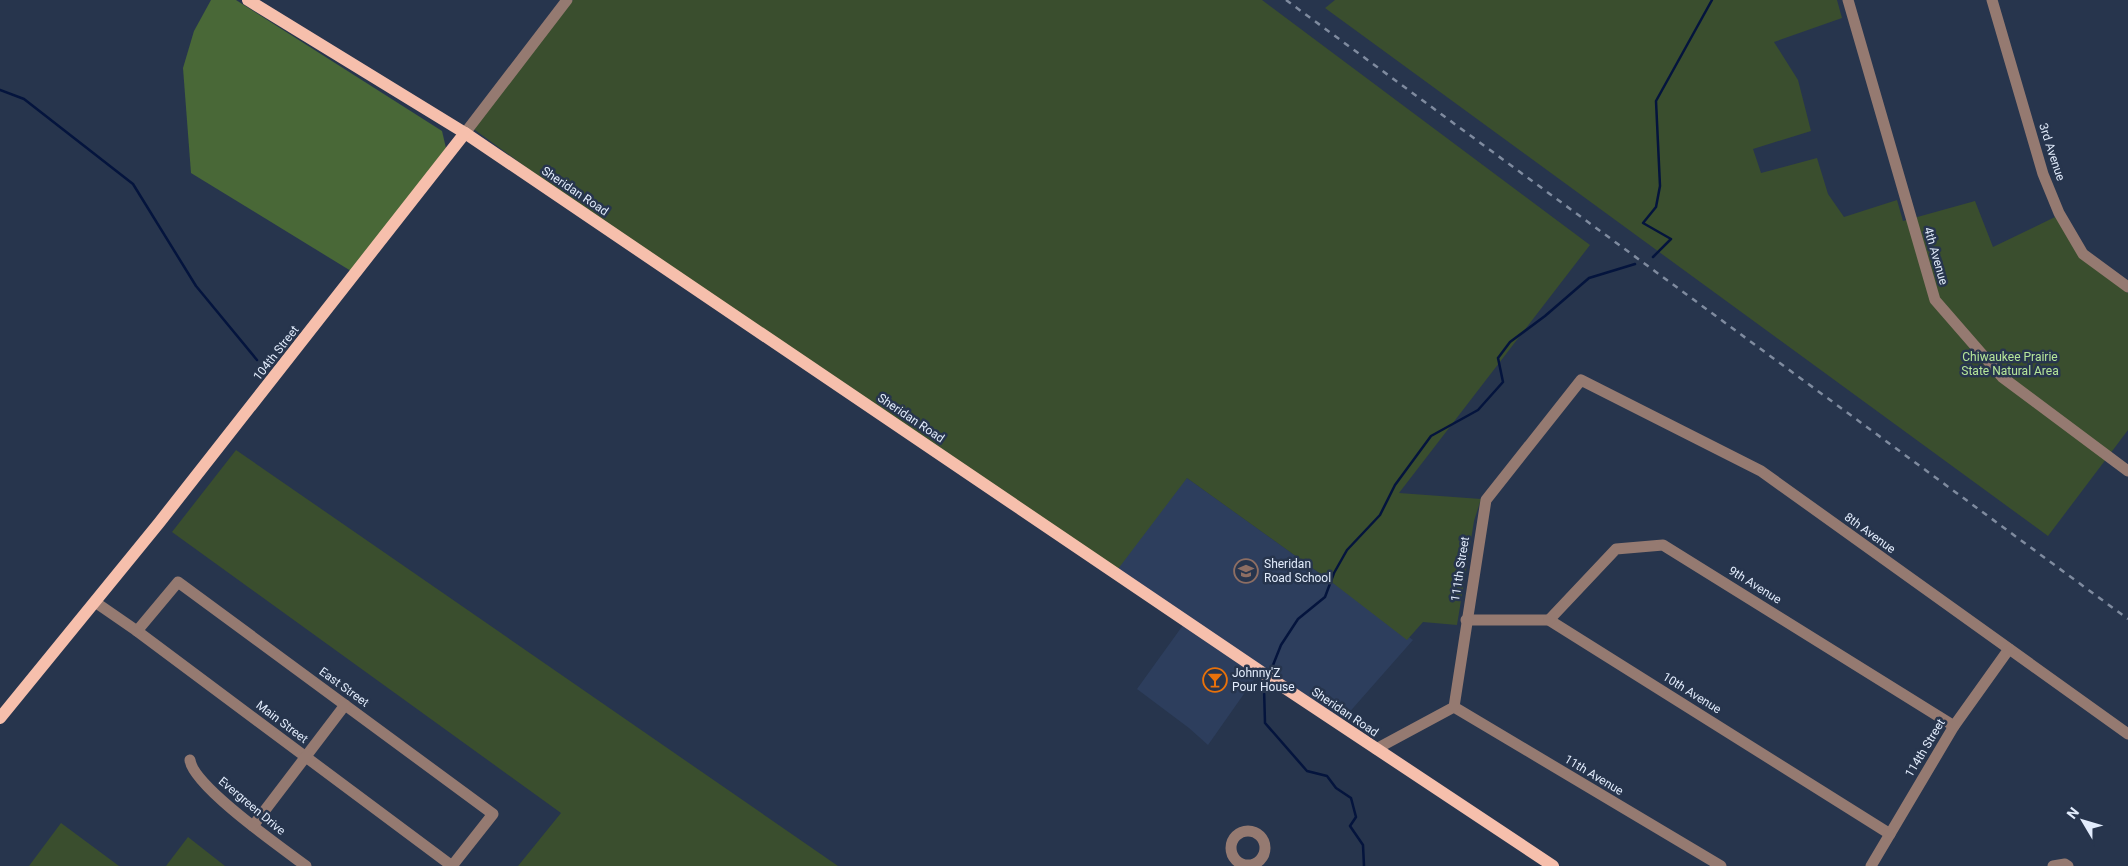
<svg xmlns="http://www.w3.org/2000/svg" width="2128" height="866" viewBox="0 0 2128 866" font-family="Roboto,sans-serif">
	<rect width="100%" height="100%" fill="#27354d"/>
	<!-- built -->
	<polygon fill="#2d3e5d" points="1187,478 1413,640 1339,724 1260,671 1208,745 1189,728 1137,689 1186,621 1098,561"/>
	<!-- green -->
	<g fill="#3a4e2e">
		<polygon points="573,0 1262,0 1590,245 1399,493 1481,499 1474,521 1457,625 1423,622 1407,640 1329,580 1187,478 1118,569 549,184 475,130 474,126"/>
		<polygon points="1335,0 1837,0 1842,18 1774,42 1798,80 1811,131 1753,149 1761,173 1817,158 1828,194 1844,217 1897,200 1903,221 1975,201 1993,247 2055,217 2099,271 2128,293 2128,430 2048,536 1325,8"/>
		<polygon points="236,450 838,866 518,866 561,813 172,532"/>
		<polygon points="61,823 119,866 29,866"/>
		<polygon points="188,837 225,866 166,866"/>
	</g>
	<!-- forest -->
	<polygon fill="#496837" points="211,0 236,0 442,131 446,148 351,271 191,173 183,68 194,31"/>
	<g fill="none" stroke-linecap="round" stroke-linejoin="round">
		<!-- stream -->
		<g stroke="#04143d" stroke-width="2.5">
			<polyline points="0,90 24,99 133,184 196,286 257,360"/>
			<polyline points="1653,257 1671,239 1643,223 1656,207 1660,186 1656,101 1712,0"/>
			<polyline points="1271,670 1281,645 1298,619 1325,597 1334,573 1347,550 1380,515 1395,485 1431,436 1478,410 1503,382 1498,358 1510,342 1545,316 1589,278 1635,264"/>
			<polyline points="1266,683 1264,688 1265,723 1307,771 1327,776 1336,788 1351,798 1356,817 1350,826 1363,845 1364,866"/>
		</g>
		<!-- minor -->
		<g stroke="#957a71" stroke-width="11">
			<polyline points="1848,0 1935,300 2002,377 2128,471"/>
			<polyline points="1992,0 2043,174 2059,213 2083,254 2128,287"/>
			<polyline points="465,133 567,0"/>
			<polyline points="95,602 137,631 452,866"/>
			<polyline points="1466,620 1549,620 1890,834"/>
			<polyline points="1549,620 1616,549 1663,545 1954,726"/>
			<polyline points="137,631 178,582 493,814 452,866"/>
			<polyline points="1454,707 1721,866"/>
			<polyline points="1376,749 1454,707 1486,500 1581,380 1761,471 2128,734"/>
			<path d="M190 760C193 786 282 848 306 866"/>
			<polyline points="253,826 345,705"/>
			<circle cx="1248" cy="848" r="17"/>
			<polyline points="1871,866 1954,726 2009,649"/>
			<polyline points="2053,866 2065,864 2068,866"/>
		</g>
		<!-- major -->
		<g stroke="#f6bfac" stroke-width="12">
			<polyline points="248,0 465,133 1276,682 1553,866"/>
			<polyline points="0,718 159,523 465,133"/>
		</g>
		<!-- rail -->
		<polyline stroke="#7f8b9f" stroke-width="2.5" stroke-dasharray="6 6" stroke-linecap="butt" points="1286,0 2128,619"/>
	</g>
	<!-- icons -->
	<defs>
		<g id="school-ring" transform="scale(1.25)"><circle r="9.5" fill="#27354d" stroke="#8d6e63" stroke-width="1.5"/><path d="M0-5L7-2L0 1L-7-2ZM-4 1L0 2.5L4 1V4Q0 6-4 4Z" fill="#8d6e63"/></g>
		<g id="bar-ring" transform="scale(1.25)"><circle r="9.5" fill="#27354d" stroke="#e8710a" stroke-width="1.5"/><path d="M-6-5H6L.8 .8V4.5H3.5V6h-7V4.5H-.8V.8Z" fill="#e8710a"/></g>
	</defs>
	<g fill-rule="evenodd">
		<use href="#school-ring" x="1246" y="571"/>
		<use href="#bar-ring" x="1215" y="680"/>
	</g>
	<g text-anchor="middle" stroke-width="5" stroke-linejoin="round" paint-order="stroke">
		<!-- street labels -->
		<g font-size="12" fill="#e2ecfc" stroke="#27354d">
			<text transform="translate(2052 152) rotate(72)" y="4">3rd Avenue</text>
			<text transform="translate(575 191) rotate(34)" y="4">Sheridan Road</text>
			<text transform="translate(1936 256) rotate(74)" y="4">4th Avenue</text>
			<text transform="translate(276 353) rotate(-52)" y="4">104th Street</text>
			<text transform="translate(911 418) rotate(34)" y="4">Sheridan Road</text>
			<text transform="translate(1870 533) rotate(36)" y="4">8th Avenue</text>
			<text transform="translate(1460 569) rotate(-81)" y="4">111th Street</text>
			<text transform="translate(1755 585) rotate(32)" y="4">9th Avenue</text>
			<text transform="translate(344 687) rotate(36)" y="4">East Street</text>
			<text transform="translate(1692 693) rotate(32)" y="4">10th Avenue</text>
			<text transform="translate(1345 712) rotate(34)" y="4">Sheridan Road</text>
			<text transform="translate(282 722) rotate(37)" y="4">Main Street</text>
			<text transform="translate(1925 748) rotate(-59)" y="4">114th Street</text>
			<text transform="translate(1594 775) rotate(31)" y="4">11th Avenue</text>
			<text transform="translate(252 806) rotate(40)" y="4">Evergreen Drive</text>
		</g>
		<!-- park labels -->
		<g font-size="12" fill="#b6e69a" stroke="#27354d">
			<text x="2010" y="361">Chiwaukee Prairie<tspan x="2010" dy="14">State Natural Area</tspan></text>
		</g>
		<!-- poi labels -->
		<g font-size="12" fill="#e2ecfc" stroke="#27354d" text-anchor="start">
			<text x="1264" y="568">Sheridan<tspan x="1264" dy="14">Road School</tspan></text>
			<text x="1232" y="677">Johnny'Z<tspan x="1232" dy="14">Pour House</tspan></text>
		</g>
	</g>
	<!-- north arrow -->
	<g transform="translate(2083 821) rotate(308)" stroke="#27354d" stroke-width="4" paint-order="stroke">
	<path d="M0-4L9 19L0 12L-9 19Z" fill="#e2ecfc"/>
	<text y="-8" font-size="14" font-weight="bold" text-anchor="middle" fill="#e2ecfc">N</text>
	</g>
</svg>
